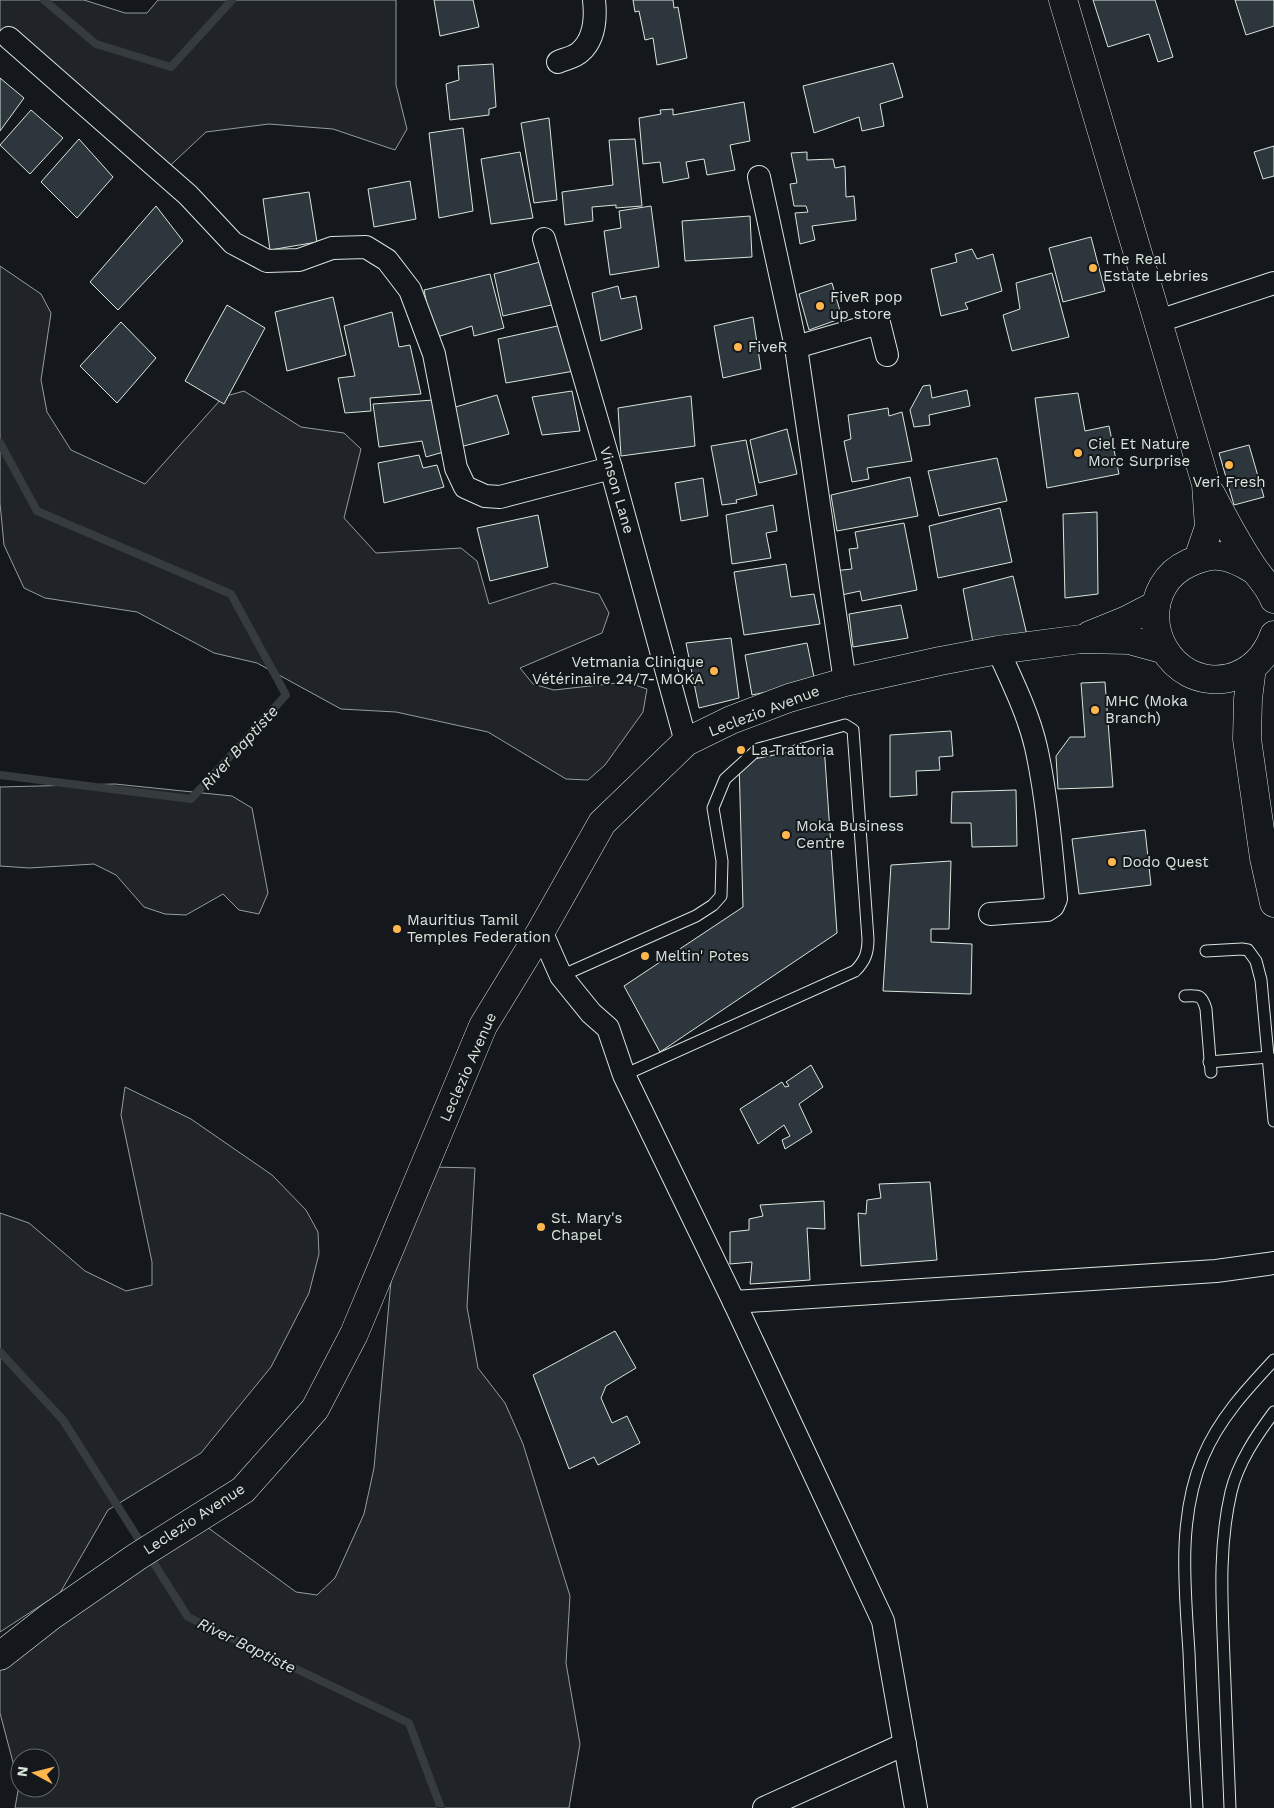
<svg xmlns="http://www.w3.org/2000/svg" width="1274" height="1808" viewBox="0 0 1274 1808" font-family="'Work Sans',sans-serif">
	<rect width="100%" height="100%" fill="#14181c"/>
	<!-- green -->
	<g fill="#202428" stroke="#939e99" fill-rule="evenodd">
		<polygon points="0,0 84,0 125,13 147,13 158,0 396,0 396,85 407,129 395,150 333,129 269,124 206,132 160,175 0,35"/>
		<polygon points="0,266 41,294 51,313 41,380 47,412 71,450 145,484 223,397 244,391 301,427 344,433 361,449 344,518 376,553 461,548 477,561 489,604 554,583 599,594 609,613 602,633 520,668 533,684 554,690 626,682 647,689 643,712 605,765 588,780 566,779 488,732 396,712 341,709 257,663 214,653 137,612 45,598 24,588 4,545 0,503"/>
		<polygon points="115,784 232,796 252,808 268,893 259,914 239,910 223,894 186,915 165,914 144,907 116,875 94,864 29,868 0,866 0,787"/>
		<polygon points="125,1087 191,1119 272,1175 306,1210 318,1232 319,1254 309,1293 271,1367 201,1453 108,1510 60,1593 0,1632 0,1213 29,1223 85,1271 126,1291 152,1285 152,1262 121,1115"/>
		<path d="M432 1167 475 1168 467 1307 478 1368 505 1403 523 1444 570 1596 566 1663 580 1744 569 1808H15L19 1785 0 1713V1657L207 1527 296 1592 317 1595 335 1578 364 1514 374 1468 399 1193ZM20 1758H50V1788H20Z"/>
	</g>
	<g fill="none" stroke-linecap="round" stroke-linejoin="round">
		<!-- stream -->
		<g stroke="#363b3e" stroke-width="8">
			<polyline points="44,0 96,44 171,67 232,0"/>
			<polyline points="0,443 37,511 231,594 286,695 191,799 0,775"/>
			<polyline points="0,1352 63,1420 188,1617 409,1723 441,1808"/>
		</g>
	</g>
	<!-- building -->
	<g fill="#2c363c" stroke="#d8e6dc">
		<polygon points="434,0 473,0 479,27 440,36"/>
		<polygon points="633,0 673,0 674,8 678,7 687,58 657,65 653,38 645,40 639,11 635,12"/>
		<polygon points="1093,0 1155,0 1173,57 1158,62 1149,34 1108,47"/>
		<polygon points="1235,0 1274,0 1274,26 1246,35"/>
		<polygon points="893,63 903,97 880,104 884,126 862,131 859,117 814,133 803,86"/>
		<polygon points="493,64 496,107 489,109 489,115 450,120 446,84 459,80 458,66"/>
		<polygon points="0,78 24,98 0,131"/>
		<polygon points="744,102 750,141 730,145 735,170 707,175 704,159 686,162 689,178 663,183 660,162 643,164 639,118 661,114 660,110 673,109 673,115"/>
		<polygon points="31,110 63,138 30,174 0,145"/>
		<polygon points="549,118 557,200 534,203 521,123"/>
		<polygon points="463,128 473,211 439,218 429,133"/>
		<polygon points="79,139 113,177 77,218 41,182"/>
		<polygon points="635,139 642,206 616,208 616,205 592,207 593,221 565,225 562,192 613,185 609,140"/>
		<polygon points="1274,146 1274,176 1263,179 1254,152"/>
		<polygon points="520,152 533,218 491,224 481,159"/>
		<polygon points="807,152 807,160 833,159 835,168 845,166 846,197 854,196 856,220 812,226 815,240 800,244 795,213 808,212 806,206 794,206 790,184 797,183 791,153"/>
		<polygon points="410,181 416,219 374,227 368,189"/>
		<polygon points="309,192 317,242 270,250 263,199"/>
		<polygon points="156,206 183,241 118,310 90,282"/>
		<polygon points="651,206 659,267 610,275 604,231 621,228 619,211"/>
		<polygon points="750,216 752,257 685,261 682,221"/>
		<polygon points="1091,237 1105,291 1063,302 1049,248"/>
		<polygon points="972,249 977,259 993,254 1002,291 965,303 968,309 941,316 931,269 957,262 955,254"/>
		<polygon points="544,261 556,304 503,316 494,274"/>
		<polygon points="1052,273 1069,337 1012,351 1003,315 1020,309 1016,283"/>
		<polygon points="490,274 504,328 474,336 472,326 434,338 424,290"/>
		<polygon points="832,283 842,318 809,330 799,294"/>
		<polygon points="618,286 621,299 636,296 642,329 601,341 592,293"/>
		<polygon points="333,297 346,355 287,371 275,312"/>
		<polygon points="227,305 265,328 224,404 185,381"/>
		<polygon points="392,312 399,347 410,345 421,394 370,398 371,411 345,413 338,378 355,376 344,326"/>
		<polygon points="753,317 761,369 723,378 714,326"/>
		<polygon points="121,322 156,358 117,403 80,366"/>
		<polygon points="562,325 574,371 506,383 498,339"/>
		<polygon points="930,385 932,398 967,390 970,406 929,415 930,425 914,427 910,410 923,386"/>
		<polygon points="572,391 580,431 542,435 532,397"/>
		<polygon points="1078,393 1085,431 1109,426 1119,474 1047,488 1035,398"/>
		<polygon points="497,395 509,434 460,447 452,408"/>
		<polygon points="691,396 695,446 621,456 618,408"/>
		<polygon points="434,400 447,451 426,457 422,441 379,447 373,404"/>
		<polygon points="888,408 889,416 902,412 912,461 867,468 869,479 852,482 844,441 851,439 848,415"/>
		<polygon points="787,429 797,474 759,483 750,440"/>
		<polygon points="746,440 757,495 736,500 737,503 722,505 711,446"/>
		<polygon points="1249,445 1264,497 1234,505 1219,453"/>
		<polygon points="419,455 423,468 437,465 444,487 384,503 378,463"/>
		<polygon points="997,458 1007,501 939,516 928,471"/>
		<polygon points="910,477 918,516 837,531 831,495"/>
		<polygon points="703,478 708,516 681,521 675,483"/>
		<polygon points="773,505 777,531 766,533 771,558 732,564 726,515"/>
		<polygon points="1000,508 1012,562 938,578 929,526"/>
		<polygon points="1097,512 1098,594 1065,598 1063,514"/>
		<polygon points="538,515 548,567 490,581 477,528"/>
		<polygon points="904,523 917,590 862,601 860,591 837,596 833,571 852,569 849,549 858,548 855,532"/>
		<polygon points="786,564 791,597 814,594 820,624 744,635 734,572"/>
		<polygon points="1013,576 1027,635 973,643 963,589"/>
		<polygon points="901,605 908,638 853,647 849,614"/>
		<polygon points="731,638 739,698 699,708 686,643"/>
		<polygon points="807,643 815,682 752,695 745,655"/>
		<polygon points="1105,682 1113,787 1058,789 1056,756 1070,737 1085,737 1081,683"/>
		<polygon points="951,731 953,756 939,757 940,770 916,771 917,795 890,797 890,735"/>
		<polygon points="824,745 837,933 660,1052 624,986 743,907 739,762"/>
		<polygon points="1016,790 1017,846 972,847 971,823 951,823 952,792"/>
		<polygon points="1145,830 1151,885 1079,894 1072,839"/>
		<polygon points="951,861 949,929 931,929 931,942 972,944 971,994 883,991 891,865"/>
		<polygon points="811,1065 823,1087 799,1104 812,1132 785,1149 782,1140 790,1136 784,1125 758,1144 740,1109 782,1082 785,1087 789,1086 786,1082"/>
		<polygon points="930,1182 937,1260 861,1266 858,1213 866,1214 867,1200 881,1198 879,1184"/>
		<polygon points="824,1201 825,1229 807,1228 810,1280 750,1284 752,1262 730,1264 730,1232 749,1230 749,1219 763,1216 760,1205"/>
		<polygon points="615,1331 636,1368 606,1386 601,1398 612,1423 627,1416 640,1443 598,1465 594,1457 569,1469 533,1375"/>
	</g>
	<g fill="none" stroke-linecap="round" stroke-linejoin="round">
		<!-- lane casing -->
		<g stroke="#d8e6dc" stroke-width="13">
			<g id="lane">
				<polyline points="1206,951 1242,949 1248,950 1256,961 1261,980 1274,1121"/>
				<path d="M561 976 696 916 713 905 721 896 722 861 713 808 725 779 758 749 845 725 853 730 868 939C868 953 865 961 855 971L624 1075"/>
				<path d="M1185 996C1199 995 1202 995 1206 1009L1211 1072"/>
				<polyline points="1209,1062 1269,1057"/>
				<path d="M1197 1808C1194 1756 1191 1704 1189 1652 1185 1589 1177 1518 1203 1457 1219 1419 1246 1390 1274 1360"/>
				<path d="M1230 1808C1228 1758 1226 1709 1224 1659 1222 1603 1218 1548 1231 1492 1238 1463 1256 1436 1274 1412"/>
			</g>
		</g>
		<!-- street casing -->
		<g stroke="#d8e6dc" stroke-width="24">
			<g id="street">
				<polyline points="9,38 188,195 233,243 267,261 299,260 332,248 366,247 387,260 410,290 434,354 456,468 465,487 485,496 500,497 611,468"/>
				<path d="M558 62C565 59 575 57 580 52 595 39 596 18 594 0"/>
				<polyline points="759,177 796,347 845,682"/>
				<polyline points="544,239 611,468 686,742"/>
				<polyline points="1159,321 1274,283"/>
				<polyline points="796,347 879,323 887,355"/>
				<path d="M990 914 1047 910 1053 906 1056 899C1051 848 1047 797 1036 747 1028 713 1012 681 998 650"/>
				<polyline points="541,931 561,976 591,1013 608,1028 624,1075 734,1302 883,1621 916,1808"/>
				<polyline points="734,1302 1216,1271 1274,1263"/>
				<polyline points="764,1808 905,1744"/>
			</g>
		</g>
		<!-- secondary casing -->
		<g stroke="#d8e6dc" stroke-width="29">
			<g id="secondary">
				<polyline points="1063,0 1206,484 1209,527 1198,559"/>
				<path d="M1211 494C1224 519 1237 543 1252 566 1260 578 1269 586 1274 599"/>
				<path d="M1254 570C1243 563 1232 557 1219 556 1209 555 1198 559 1189 563 1142 584 1146 650 1189 673 1201 679 1216 681 1229 678 1252 672 1266 657 1274 635"/>
				<polyline points="1090,635 1127,620 1156,605"/>
				<polyline points="1252,667 1248,699 1247,739 1264,858 1274,903"/>
				<polyline points="0,1656 51,1616 138,1556 243,1490 315,1409 354,1334 483,1026 541,931 602,823 686,742 731,720 789,698 845,682 940,661 998,650 1081,639 1129,640 1162,649"/>
			</g>
		</g>
		<!-- lane -->
		<use href="#lane" stroke="#14181c" stroke-width="11"/>
		<!-- street -->
		<use href="#street" stroke="#14181c" stroke-width="22"/>
		<!-- secondary -->
		<use href="#secondary" stroke="#14181c" stroke-width="28"/>
	</g>
	<!-- markers -->
	<g fill="#ffb74d" stroke="#14181c" stroke-width="2">
		<circle cx="1093" cy="268" r="5"/>
		<circle cx="820" cy="306" r="5"/>
		<circle cx="738" cy="347" r="5"/>
		<circle cx="1078" cy="453" r="5"/>
		<circle cx="1229" cy="465" r="5"/>
		<circle cx="714" cy="671" r="5"/>
		<circle cx="1095" cy="710" r="5"/>
		<circle cx="741" cy="750" r="5"/>
		<circle cx="786" cy="835" r="5"/>
		<circle cx="1112" cy="862" r="5"/>
		<circle cx="397" cy="929" r="5"/>
		<circle cx="645" cy="956" r="5"/>
		<circle cx="541" cy="1227" r="5"/>
	</g>
	<g text-anchor="middle" stroke-width="4" stroke-linejoin="round" paint-order="stroke">
		<!-- poi labels -->
		<g font-size="15" fill="#d8e6dc" stroke="#14181c" text-anchor="start">
			<text x="1103" y="264">The Real<tspan x="1103" dy="17">Estate Lebries</tspan></text>
			<text x="830" y="302">FiveR pop<tspan x="830" dy="17">up store</tspan></text>
			<text x="748" y="352">FiveR</text>
			<text x="1088" y="449">Ciel Et Nature<tspan x="1088" dy="17">Morc Surprise</tspan></text>
			<text x="1229" y="487" text-anchor="middle">Veri Fresh</text>
			<text x="704" y="667" text-anchor="end">Vetmania Clinique<tspan x="704" dy="17">Vétérinaire 24/7- MOKA</tspan></text>
			<text x="1105" y="706">MHC (Moka<tspan x="1105" dy="17">Branch)</tspan></text>
			<text x="751" y="755">La Trattoria</text>
			<text x="796" y="831">Moka Business<tspan x="796" dy="17">Centre</tspan></text>
			<text x="1122" y="867">Dodo Quest</text>
			<text x="407" y="925">Mauritius Tamil<tspan x="407" dy="17">Temples Federation</tspan></text>
			<text x="655" y="961">Meltin' Potes</text>
			<text x="551" y="1223">St. Mary's<tspan x="551" dy="17">Chapel</tspan></text>
		</g>
		<!-- street labels -->
		<g font-size="15" fill="#d8e6dc" stroke="#14181c">
			<text transform="translate(617 490) rotate(74)" y="5">Vinson Lane</text>
			<text transform="translate(764 711) rotate(-21)" y="5">Leclezio Avenue</text>
			<text transform="translate(468 1067) rotate(-66)" y="5">Leclezio Avenue</text>
			<text transform="translate(194 1519) rotate(-33)" y="5">Leclezio Avenue</text>
		</g>
		<!-- water labels -->
		<g font-size="16" font-style="italic" fill="#d8e6dc" stroke="#14181c">
			<text transform="translate(239 747) rotate(-48)" y="6">River Baptiste</text>
			<text transform="translate(247 1645) rotate(26)" y="6">River Baptiste</text>
		</g>
	</g>
	<!-- north arrow -->
	<g transform="translate(35 1773) rotate(277)"><circle r="24" fill="#14181c" stroke="#626a69"/>
	<path d="M0-4L9 19L0 12L-9 19Z" fill="#ffb74d"/>
	<text y="-8" font-size="14" font-weight="bold" text-anchor="middle" fill="#d8e6dc">N</text>
	</g>
</svg>
